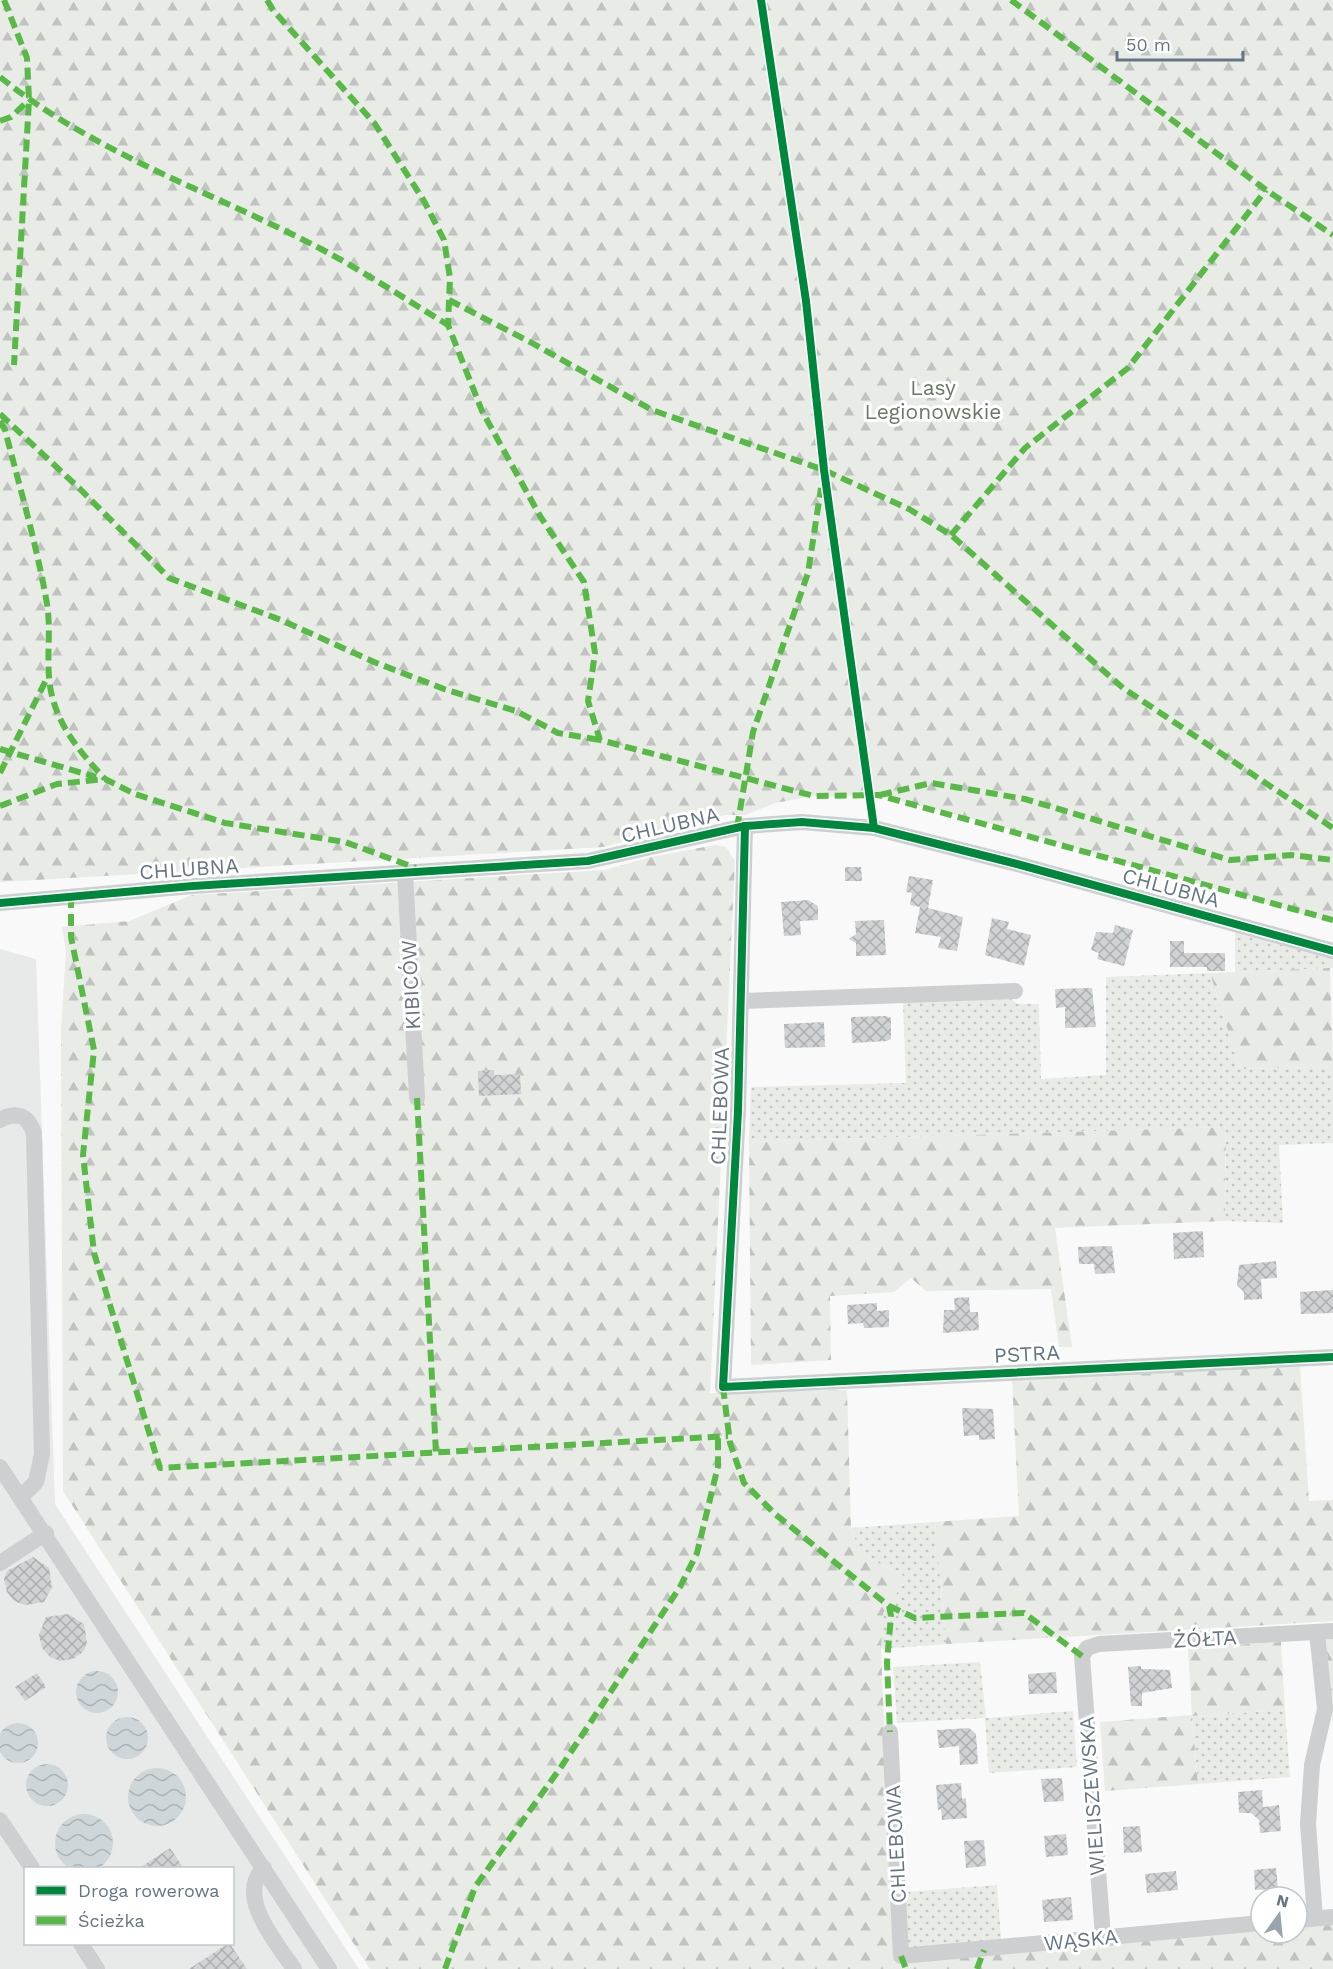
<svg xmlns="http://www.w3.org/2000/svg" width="1333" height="1969" viewBox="0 0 1333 1969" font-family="'Work Sans',sans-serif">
	<defs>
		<pattern id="grass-dots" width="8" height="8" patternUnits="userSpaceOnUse" patternTransform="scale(1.5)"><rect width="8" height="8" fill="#e8ebe6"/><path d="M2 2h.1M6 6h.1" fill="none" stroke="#c0c3c0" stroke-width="1.8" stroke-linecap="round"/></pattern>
		<pattern id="forest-firs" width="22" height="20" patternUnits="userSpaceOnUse" patternTransform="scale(1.5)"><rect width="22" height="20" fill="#e8ebe6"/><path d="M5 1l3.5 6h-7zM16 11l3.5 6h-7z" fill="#c0c3c0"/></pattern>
		<pattern id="water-waves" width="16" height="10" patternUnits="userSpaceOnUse" patternTransform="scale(1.5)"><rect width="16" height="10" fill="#ced6d9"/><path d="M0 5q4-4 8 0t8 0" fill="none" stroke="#abb2b5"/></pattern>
		<pattern id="building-cross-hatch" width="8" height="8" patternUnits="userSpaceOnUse" patternTransform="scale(1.5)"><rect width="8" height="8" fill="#d0d2d3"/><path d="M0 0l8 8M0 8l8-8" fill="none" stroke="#acafb1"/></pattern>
	</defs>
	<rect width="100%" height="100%" fill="#f9f9f9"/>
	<!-- built -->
	<path fill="#e8e9e9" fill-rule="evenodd" d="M0 949 36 959 55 1504 359 1969H0ZM26 1868H232V1944H26Z"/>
	<!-- grass -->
	<g fill="url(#grass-dots)">
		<polygon points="1235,932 1333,959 1333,968 1235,972"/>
		<polygon points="1210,973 1240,1069 1333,1067 1333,1143 1279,1145 1283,1223 1225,1221 1226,1127 749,1142 751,1087 906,1083 903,1002 1011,999 1017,1004 1039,1004 1041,1079 1106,1075 1106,977"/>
		<polygon points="935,1522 946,1644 881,1649 883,1613 907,1578 861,1554 851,1528"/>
		<polygon points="980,1662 986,1718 1073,1711 1077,1767 989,1773 985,1718 897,1723 893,1667"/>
		<polygon points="1285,1710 1290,1777 1198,1784 1192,1716"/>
		<polygon points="997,1885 1001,1939 908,1949 905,1892"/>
	</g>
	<!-- forest -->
	<g fill="url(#forest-firs)">
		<polygon points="0,0 1333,0 1333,923 984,822 878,795 814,796 775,803 745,815 725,815 603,847 0,882"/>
		<polygon points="715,845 726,847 735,861 710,1393 847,1390 851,1528 861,1554 907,1578 883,1613 881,1649 894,1962 1261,1929 1261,1933 1297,1933 1297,1925 1333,1922 1333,1969 370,1969 63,1491 61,1031 66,951 62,927 129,921 192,895 605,870 651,857"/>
		<polygon points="1330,968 1333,1067 1240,1069 1210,973"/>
		<polygon points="1226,1127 1225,1221 1055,1228 1072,1347 1059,1347 1051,1289 926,1291 911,1278 894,1292 830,1296 831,1360 751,1365 749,1142"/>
		<polygon points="1300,1366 1309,1501 1333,1500 1333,1621 946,1644 935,1522 1019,1516 1012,1380"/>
		<polygon points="1326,1639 1333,1639 1333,1725"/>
		<polygon points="1281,1642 1285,1710 1192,1716 1198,1784 1105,1791 1100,1722 1192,1715 1188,1648"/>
	</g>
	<!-- water -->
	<g fill="url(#water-waves)">
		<circle cx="97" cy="1692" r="21"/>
		<circle cx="127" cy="1738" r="21"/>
		<circle cx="18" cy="1743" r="20"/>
		<circle cx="47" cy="1785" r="21"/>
		<circle cx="157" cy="1797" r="29"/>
		<circle cx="84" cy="1843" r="29"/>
	</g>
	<!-- building -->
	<g fill="url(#building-cross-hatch)">
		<polygon points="845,867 861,867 862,881 845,881"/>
		<polygon points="909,876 933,880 928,908 963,917 957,951 938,948 941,937 915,933 920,907 910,905 912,893 906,892"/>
		<polygon points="808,900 818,906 818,920 800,921 801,935 784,936 781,902"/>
		<polygon points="992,918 1009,922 1007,929 1031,935 1024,966 985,955"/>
		<polygon points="884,920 886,955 856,956 856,943 849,939 856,934 855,921"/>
		<polygon points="1115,925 1133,930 1124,966 1097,959 1099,953 1091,950 1096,932 1113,933"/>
		<polygon points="1170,941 1184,941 1184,953 1225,953 1225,971 1207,971 1207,967 1170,967"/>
		<polygon points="1092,988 1096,1027 1065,1028 1065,1007 1056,1008 1055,989"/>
		<polygon points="886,1016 891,1018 891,1039 887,1041 852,1043 851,1017"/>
		<polygon points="824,1022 825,1047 785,1048 784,1024"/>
		<polygon points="494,1070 494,1075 520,1074 521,1094 479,1096 478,1071"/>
		<polygon points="1203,1231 1204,1257 1174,1259 1173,1233"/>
		<polygon points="1112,1246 1115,1273 1095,1274 1094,1264 1079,1264 1078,1247"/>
		<polygon points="1276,1261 1277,1278 1261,1279 1262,1299 1244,1300 1244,1292 1237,1285 1239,1265"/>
		<polygon points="1333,1290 1333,1313 1301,1314 1300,1292"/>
		<polygon points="969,1297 970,1312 978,1312 979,1330 943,1333 944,1310 955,1310 954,1298"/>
		<polygon points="877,1303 877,1311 889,1310 889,1327 864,1328 863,1323 848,1324 847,1305"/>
		<polygon points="962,1408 993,1409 995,1439 979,1440 979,1435 964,1436"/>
		<polygon points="33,1557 49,1568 52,1587 44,1602 25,1605 14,1601 7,1592 4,1579 7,1571"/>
		<polygon points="68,1614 84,1624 87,1643 83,1652 73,1659 60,1661 50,1657 42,1648 39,1635 46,1617"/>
		<polygon points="1141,1666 1141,1669 1170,1670 1172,1688 1142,1693 1142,1706 1131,1706 1128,1667"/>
		<polygon points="1056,1672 1057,1693 1029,1694 1028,1674"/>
		<polygon points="37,1673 46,1687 25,1701 15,1687"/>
		<polygon points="969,1728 976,1734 978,1764 960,1765 959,1746 939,1748 937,1730"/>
		<polygon points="1062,1778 1064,1801 1044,1802 1041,1779"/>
		<polygon points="961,1783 962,1799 966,1798 967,1818 942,1820 941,1809 938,1810 936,1785"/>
		<polygon points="1262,1790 1263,1807 1279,1805 1281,1831 1260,1833 1259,1820 1251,1813 1239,1813 1238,1792"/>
		<polygon points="1140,1826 1142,1852 1124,1853 1123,1827"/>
		<polygon points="1066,1834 1068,1855 1046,1857 1044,1836"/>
		<polygon points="984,1840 986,1866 966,1868 964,1841"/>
		<polygon points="170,1848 184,1869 138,1869"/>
		<polygon points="1276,1868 1278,1889 1255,1890 1254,1870"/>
		<polygon points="1176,1871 1178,1890 1147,1893 1145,1874"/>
		<polygon points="1071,1897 1073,1920 1044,1922 1042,1900"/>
		<polygon points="227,1944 230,1944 247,1969 189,1969"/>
	</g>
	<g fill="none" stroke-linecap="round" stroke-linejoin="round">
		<!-- minor -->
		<g stroke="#cecfd0" stroke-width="16">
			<polyline points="745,826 738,1111 723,1387 1333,1357"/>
			<polyline points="405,872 417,1098"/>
			<polyline points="0,903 193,886 588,861 745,826 802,822 874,828 1017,864 1333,951"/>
			<polyline points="742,1001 1015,991"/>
			<path d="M0 1120C16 1111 29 1115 34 1134L42 1454 36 1482 21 1497"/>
			<polyline points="0,1467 329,1969"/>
			<polyline points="0,1563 46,1533"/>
			<polyline points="890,1732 901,1956 1261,1923"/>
			<polyline points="0,1820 32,1868"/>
			<path d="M264 1868C235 1896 277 1943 294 1969"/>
			<polyline points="1315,1918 1308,1824 1312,1765 1325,1709 1317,1632"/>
			<polyline points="1297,1920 1333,1917"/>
			<polyline points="1103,1937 1082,1656 1087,1648 1099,1644 1333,1631"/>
			<polyline points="81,1944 97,1969"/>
		</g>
		<!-- quiet -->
		<g stroke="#58b947" stroke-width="6" stroke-dasharray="12 6" stroke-linecap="butt">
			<polyline points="4,0 27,58 29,100 14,365"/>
			<polyline points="267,0 273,10 375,124 424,201 444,240 450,278 448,325 482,411 540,516 584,582 595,653 588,701 600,740 814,796 878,795 1333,920"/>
			<polyline points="1011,0 1266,190 1333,235"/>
			<path d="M0 77C97 155 215 193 323 250 366 273 407 300 448 325"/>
			<polyline points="0,121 11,117 29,100"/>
			<polyline points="449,300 530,342 652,410 824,470 909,509 951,535 1123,688 1333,828"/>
			<polyline points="0,414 81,490 169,578 281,620 374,662 444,689 516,711 558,733 600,740"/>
			<path d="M0 421 5 430C20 488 37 546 47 604 51 629 47 653 49 677 52 719 77 749 105 779"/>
			<polyline points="951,535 1025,448 1128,368 1266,190"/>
			<polyline points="0,749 96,777"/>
			<polyline points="0,773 48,676"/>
			<polyline points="880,795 931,783 1025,799 1230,860 1291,855 1333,860"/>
			<polyline points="0,806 57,784 105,779 135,794 225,823 345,842 416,868"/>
			<polyline points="737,828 753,732 808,573 821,488"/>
			<polyline points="71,896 71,937 94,1050 83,1155 94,1253 160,1468 728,1436"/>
			<polyline points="417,1098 436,1453"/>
			<polyline points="723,1387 730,1443 744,1483 775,1514 889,1606 891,1616 887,1662 890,1732"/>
			<polyline points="889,1606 915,1618 1024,1613 1082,1656"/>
			<polyline points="901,1956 906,1969"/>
			<polyline points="445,1969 475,1887 561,1767 680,1587 697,1553 718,1466 718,1436"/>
			<polyline points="977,1969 984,1950"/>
		</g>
		<!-- cycleway casing -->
		<g stroke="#fff" stroke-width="11">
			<g id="cycleway">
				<polyline points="761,0 806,301 824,470 874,828"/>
				<polyline points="745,826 738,1111 723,1387 1333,1357"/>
				<polyline points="0,903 193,886 588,861 745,826 802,822 874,828 1017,864 1333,951"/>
			</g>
		</g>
		<!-- cycleway -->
		<use href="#cycleway" stroke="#00873e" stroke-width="8"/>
	</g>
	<g text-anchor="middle" stroke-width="6" stroke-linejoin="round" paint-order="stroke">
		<!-- park labels -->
		<g font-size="21" fill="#687a64" stroke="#fff">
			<text x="933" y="395">Lasy<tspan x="933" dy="24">Legionowskie</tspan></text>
		</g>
		<!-- street labels -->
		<g font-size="21" fill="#657683" stroke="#fff">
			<text transform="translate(670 825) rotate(-13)" y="7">CHLUBNA</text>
			<text transform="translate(189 869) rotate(-4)" y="7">CHLUBNA</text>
			<text transform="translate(1171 888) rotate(15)" y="7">CHLUBNA</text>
			<text transform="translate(411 985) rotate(-93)" y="7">KIBICÓW</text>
			<text transform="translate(720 1106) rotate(-88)" y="7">CHLEBOWA</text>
			<text transform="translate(1027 1354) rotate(-3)" y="7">PSTRA</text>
			<text transform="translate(1205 1639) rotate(-3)" y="7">ŻÓŁTA</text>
			<text transform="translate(1092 1796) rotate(-94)" y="7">WIELISZEWSKA</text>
			<text transform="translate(896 1844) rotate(-93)" y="7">CHLEBOWA</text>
			<text transform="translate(1081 1940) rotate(-6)" y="7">WĄSKA</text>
		</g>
	</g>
	<!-- legend -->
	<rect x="24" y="1867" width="210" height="78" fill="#ffffff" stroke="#c1c8cd" stroke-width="1.5"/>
	<rect x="36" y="1886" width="30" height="9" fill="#00873e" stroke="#c1c8cd" stroke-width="1.5"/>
	<text x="78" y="1897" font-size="18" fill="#657683">Droga rowerowa</text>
	<rect x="36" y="1916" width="30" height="9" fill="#58b947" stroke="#c1c8cd" stroke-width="1.5"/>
	<text x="78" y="1927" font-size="18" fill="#657683">Ścieżka</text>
	<!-- north arrow -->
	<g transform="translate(1279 1915) rotate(15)"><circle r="28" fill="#ffffff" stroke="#c1c8cd" stroke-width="1.5"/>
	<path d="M0-4.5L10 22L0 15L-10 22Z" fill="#99a4ac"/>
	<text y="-9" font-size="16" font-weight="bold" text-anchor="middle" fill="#657683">N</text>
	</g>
	<!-- scale -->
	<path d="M1117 51v9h126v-9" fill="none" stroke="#657683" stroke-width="3"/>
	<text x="1126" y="51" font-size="18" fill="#657683" stroke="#ffffff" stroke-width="4.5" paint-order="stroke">50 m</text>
</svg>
